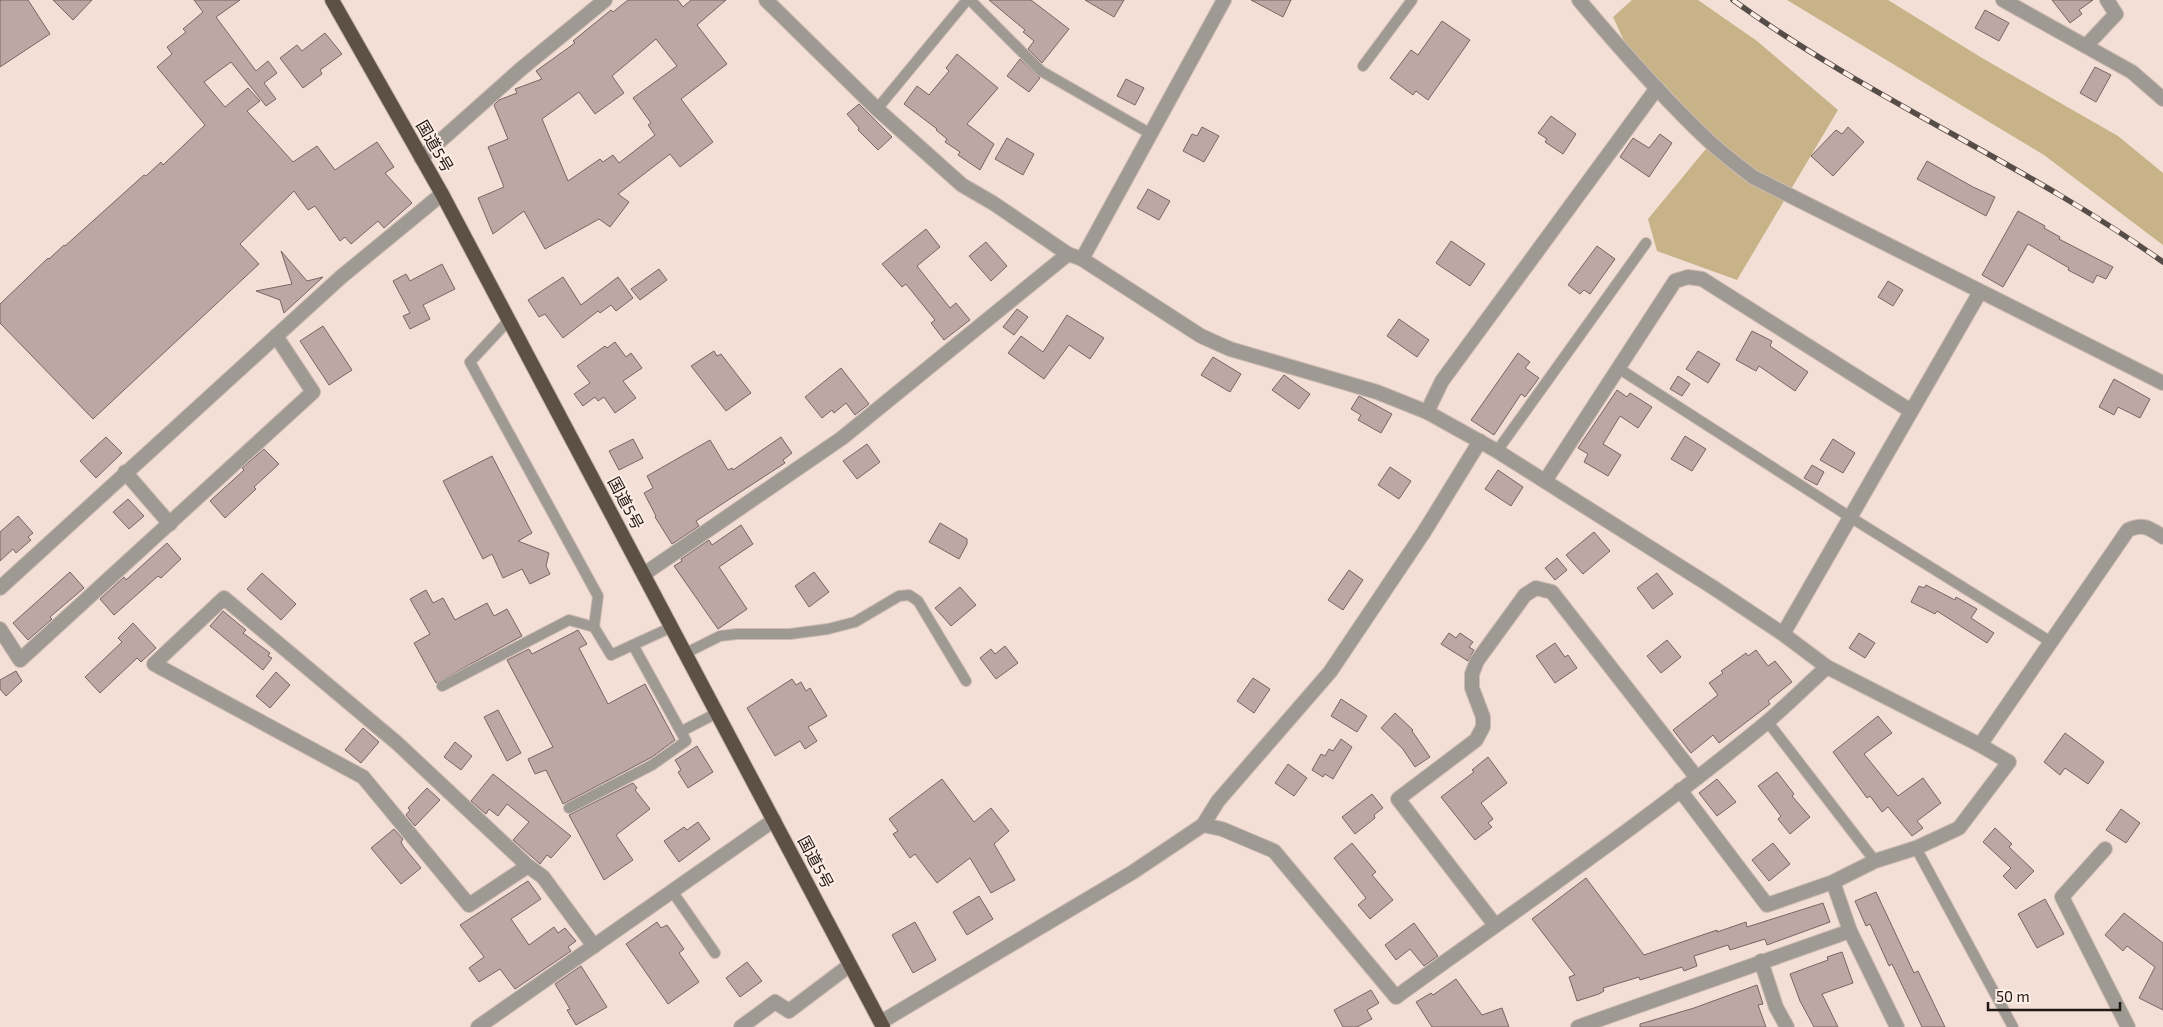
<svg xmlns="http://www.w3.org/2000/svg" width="2163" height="1027" viewBox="0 0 2163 1027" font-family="'Exo 2','Noto Sans JP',sans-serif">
	<rect width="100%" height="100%" fill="#f3dfd5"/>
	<!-- green -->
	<g fill="#c7b387">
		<polygon points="1632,0 1698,0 1757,41 1838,110 1737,280 1657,251 1648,219 1715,138 1626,45 1613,17"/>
		<polygon points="1787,0 1888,0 1982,58 2118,136 2163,173 2163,245 2044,155"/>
	</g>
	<!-- building -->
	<g fill="#bda7a4" stroke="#796563" fill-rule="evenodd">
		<polygon points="0,0 28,0 50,34 0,67"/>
		<polygon points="53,0 92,0 73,20"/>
		<polygon points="194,0 240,0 216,17 256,71 268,61 277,73 264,83 276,99 266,106 231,62 204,82 225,107 248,88 260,101 247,111 293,162 317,146 335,170 377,142 394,167 385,173 412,203 384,228 378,221 351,244 345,237 340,241 315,206 308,210 294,191 240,244 259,264 93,419 0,323 0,304 48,258 49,259 64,245 65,246 144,175 146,176 161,162 163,165 205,125 157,67 172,54 167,47 186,32 183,29 203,12"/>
		<path d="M628 0H678L683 7 691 0H726L697 25 727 64 681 99 713 142 680 167 670 154 618 194 629 202 610 227 599 219 545 249 524 211 493 234 478 198 504 187 488 147 508 139 494 105 499 100 517 93 515 89 542 79 536 71 575 43 573 41 611 10 613 12ZM656 39 677 66 633 98 651 123 648 125 655 135 619 163 613 155 603 162 600 159 568 181 542 119 579 92 595 114 624 93 612 76Z"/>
		<polygon points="989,0 1031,0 1069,29 1042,63 1028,49 1034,41 1023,32 1025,30"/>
		<polygon points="1085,0 1124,0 1114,17"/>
		<polygon points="1251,0 1291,0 1283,17"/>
		<polygon points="2052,0 2093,0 2079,10 2082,14 2070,23"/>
		<polygon points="1985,10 2009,23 1999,41 1975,28"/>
		<polygon points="1442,21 1470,40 1428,100 1416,91 1413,95 1390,78 1411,50 1418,55"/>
		<polygon points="325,33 342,54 320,70 322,74 303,88 280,58 297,45 302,51"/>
		<polygon points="957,54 998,88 967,124 994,144 980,170 958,155 960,152 945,142 947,139 936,130 937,129 904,104 917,86 929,95 949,71 946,68"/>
		<polygon points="1020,59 1040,78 1029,92 1007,76"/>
		<polygon points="2095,67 2111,75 2096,102 2080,93"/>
		<polygon points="1126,79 1144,88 1135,105 1117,96"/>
		<polygon points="859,104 892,137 878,150 858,130 859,128 847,114"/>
		<polygon points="1551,116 1576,134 1563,154 1545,142 1547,139 1538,133"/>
		<polygon points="1202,127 1219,136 1204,162 1183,151 1192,134 1197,136"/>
		<polygon points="1848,127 1864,142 1833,176 1811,156 1836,130 1842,134"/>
		<polygon points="1660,134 1672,143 1649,177 1620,157 1633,138 1649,148"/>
		<polygon points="1007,138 1034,154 1023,175 995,159"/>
		<polygon points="1927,161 1973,187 1995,197 1986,216 1917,179"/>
		<polygon points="1148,189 1170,201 1159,220 1137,208"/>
		<polygon points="2018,211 2045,226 2044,228 2060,237 2059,239 2113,267 2106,279 2097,275 2093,283 2068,270 2069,268 2028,244 2003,287 1982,275"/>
		<polygon points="926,229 940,247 917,266 950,308 956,303 970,320 944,340 931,323 935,320 906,284 902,287 882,264"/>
		<polygon points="1451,241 1485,264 1470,286 1436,263"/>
		<polygon points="986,242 1007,266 991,281 969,256"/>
		<polygon points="1597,246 1615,259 1590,294 1584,290 1580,294 1568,285"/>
		<polygon points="281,251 307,281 323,277 284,313 280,300 256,291 292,284"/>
		<polygon points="442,264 455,289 423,305 430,319 410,329 403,316 410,313 393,281 406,274 410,281"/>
		<polygon points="659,269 667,280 640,300 631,289"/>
		<polygon points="563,277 581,305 618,277 633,298 616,311 611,305 600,313 598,311 563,338 545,314 539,317 528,300"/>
		<polygon points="1888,281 1903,290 1893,306 1878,297"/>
		<polygon points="1017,309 1028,317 1014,335 1003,327"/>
		<polygon points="1067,315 1104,338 1090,359 1069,345 1044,379 1008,353 1021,336 1043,352"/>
		<polygon points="1399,319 1429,340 1417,357 1387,336"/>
		<polygon points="323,326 352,370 329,385 300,341"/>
		<polygon points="1752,331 1772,341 1770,346 1808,372 1795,391 1759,366 1756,371 1736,360"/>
		<polygon points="615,342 626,357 631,353 642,368 623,381 636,398 615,413 604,397 598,401 595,397 583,406 574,394 590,383 577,366 605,346 607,348"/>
		<polygon points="714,351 717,356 721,354 751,393 726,411 691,366"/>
		<polygon points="1698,351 1720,364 1708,383 1686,369"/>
		<polygon points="1518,353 1530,362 1525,368 1539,378 1525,397 1521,394 1494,435 1471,420"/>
		<polygon points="1213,357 1241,374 1230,392 1201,375"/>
		<polygon points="841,368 869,404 855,415 846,403 834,413 832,410 822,418 805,397"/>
		<polygon points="1284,375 1310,394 1299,409 1272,390"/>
		<polygon points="1678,376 1690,384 1682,396 1670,389"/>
		<polygon points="2114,379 2150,399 2140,418 2118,407 2114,415 2099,407"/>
		<polygon points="1617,390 1627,397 1630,393 1652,407 1638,428 1620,416 1603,444 1621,455 1608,476 1584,462 1588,454 1578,448"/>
		<polygon points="1359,396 1392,414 1381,433 1358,420 1361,415 1351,409"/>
		<polygon points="1685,436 1706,449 1692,471 1671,459"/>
		<polygon points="106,437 122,453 96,478 80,461"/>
		<polygon points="781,437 792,453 783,460 785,463 696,521 699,526 672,544 655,517 656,516 644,493 653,488 647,476 710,440 728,470 732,468 733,470"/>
		<polygon points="633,439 643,458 619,470 609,451"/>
		<polygon points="1833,439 1855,453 1843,473 1820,460"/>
		<polygon points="867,444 880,462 857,479 843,461"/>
		<polygon points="264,449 279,464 254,487 256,489 225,518 210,501 244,470 242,468"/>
		<polygon points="492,456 532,533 518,541 549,553 546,566 550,574 530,584 522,569 503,578 492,554 483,559 443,481"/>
		<polygon points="1812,465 1824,472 1817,485 1804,478"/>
		<polygon points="1390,467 1411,481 1399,499 1378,485"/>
		<polygon points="1498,470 1523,487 1511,506 1485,489"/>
		<polygon points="128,499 144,516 129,529 113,512"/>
		<polygon points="18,516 33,533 28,537 31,540 16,553 13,549 0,561 0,532"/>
		<polygon points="940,523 967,539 967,544 959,559 929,542"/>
		<polygon points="741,525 753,544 719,567 747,609 718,629 674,566 682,561 681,559 709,540 712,545"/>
		<polygon points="1594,532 1610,551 1583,574 1566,555"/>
		<polygon points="167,543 181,559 161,578 158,576 114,615 100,599 124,577 126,580"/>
		<polygon points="1557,558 1567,570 1555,580 1545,568"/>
		<polygon points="1349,570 1363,580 1343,610 1328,600"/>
		<polygon points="70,572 84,588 50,617 52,619 28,640 13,623"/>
		<polygon points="814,572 829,592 809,607 795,586"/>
		<polygon points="262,573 296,604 281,620 247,589"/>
		<polygon points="1657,573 1673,594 1653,609 1637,588"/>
		<polygon points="1926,585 1955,600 1956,597 1977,609 1971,618 1994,633 1987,643 1937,611 1935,614 1911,602 1919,586 1924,588"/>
		<polygon points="960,587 976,605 951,626 935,608"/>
		<polygon points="426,590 433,603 443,598 455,620 487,603 494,616 507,609 522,636 436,683 414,643 430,634 410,599"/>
		<polygon points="223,611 246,630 243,633 270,653 268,656 272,658 263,670 210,626"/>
		<polygon points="133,623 156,648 141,662 137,658 100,693 85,677 122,642 118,638"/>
		<polygon points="578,630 587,644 579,648 608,704 645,684 675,740 652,757 563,804 546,770 535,774 528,759 553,747 507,660 529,649 532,654"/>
		<polygon points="1449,633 1456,638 1460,633 1473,642 1469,647 1474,650 1468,661 1441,644"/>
		<polygon points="1859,633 1875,643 1865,658 1849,648"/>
		<polygon points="1667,640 1681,657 1661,673 1647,656"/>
		<polygon points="1555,643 1565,657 1568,655 1577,668 1555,683 1536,656"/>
		<polygon points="1005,646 1018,663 996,679 980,658 991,649 995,654"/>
		<polygon points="1756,650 1768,666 1775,661 1792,682 1768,701 1770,704 1719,743 1713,735 1691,753 1673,730 1718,695 1709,683 1723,673 1721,671 1746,653 1748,656"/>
		<polygon points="16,671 22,681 6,696 0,689 0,680"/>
		<polygon points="276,672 290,685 270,708 256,696"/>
		<polygon points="1253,678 1270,689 1254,713 1237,701"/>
		<polygon points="792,679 796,685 801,682 806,691 810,688 827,716 808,727 817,741 805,749 800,741 775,756 747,708"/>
		<polygon points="1341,699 1367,716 1357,732 1331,716"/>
		<polygon points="498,710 521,753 507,761 484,717"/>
		<polygon points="1395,713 1413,730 1412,731 1430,757 1415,767 1402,748 1381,728"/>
		<polygon points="1878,716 1892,733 1864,754 1898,796 1923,778 1941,803 1917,821 1923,828 1912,836 1888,807 1882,812 1870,796 1867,798 1833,752"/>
		<polygon points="363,728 379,742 361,763 345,750"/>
		<polygon points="2065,733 2104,762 2088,784 2065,768 2060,775 2044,762"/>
		<polygon points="1341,739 1352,747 1333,779 1325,774 1323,777 1312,770 1321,754 1325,756 1329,749 1333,751"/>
		<polygon points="455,742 472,756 461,770 444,757"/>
		<polygon points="697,746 713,772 688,788 678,772 681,770 675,760"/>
		<polygon points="1488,757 1507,783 1481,803 1493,819 1488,823 1492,827 1475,840 1441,797 1474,772 1472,770"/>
		<polygon points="1288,764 1307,778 1294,796 1275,783"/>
		<polygon points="1777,772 1794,794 1792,796 1810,817 1790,834 1778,819 1781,816 1758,786"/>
		<polygon points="493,774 571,836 551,858 547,855 540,864 513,840 529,822 507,804 498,816 489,809 486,814 471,801"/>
		<polygon points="942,779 974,822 991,808 1009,831 994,844 1015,880 991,893 970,858 937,883 915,854 910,858 893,834 898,831 889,819"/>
		<polygon points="1717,779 1736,802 1717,816 1699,793"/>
		<polygon points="633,783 637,788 635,790 650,809 616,835 633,860 604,880 569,815"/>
		<polygon points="427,788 440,800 415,826 406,815 410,810 408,808"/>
		<polygon points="1372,794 1383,808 1374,815 1375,818 1355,834 1342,817"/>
		<polygon points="2121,809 2140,823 2126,843 2106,830"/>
		<polygon points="698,822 710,839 679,862 664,841 684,827 687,830"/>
		<polygon points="1995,828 2012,844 2009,847 2034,871 2016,889 2003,876 2011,868 1983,842"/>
		<polygon points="394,829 403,839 401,842 403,846 421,868 401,884 371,848"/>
		<polygon points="1352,843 1376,872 1372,875 1393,900 1370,919 1358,905 1366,898 1334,858"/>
		<polygon points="1773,843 1790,864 1769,881 1752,860"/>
		<polygon points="1586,878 1644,955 1717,930 1717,932 1746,922 1747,927 1823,903 1830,922 1767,945 1765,939 1730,950 1728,945 1694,956 1697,966 1684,971 1682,967 1640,980 1639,977 1603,988 1604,991 1599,994 1577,1001 1569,977 1575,975 1532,919"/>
		<polygon points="528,881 541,899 511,919 529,945 554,927 558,933 565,928 576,941 568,947 571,951 515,989 500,969 479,982 469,968 484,957 460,925"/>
		<polygon points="1876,892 1914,973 1918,971 1945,1027 1922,1027 1892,964 1889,966 1870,924 1866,926 1855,901"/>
		<polygon points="979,896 993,919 967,935 953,912"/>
		<polygon points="2045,899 2064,934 2037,948 2018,914"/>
		<polygon points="2124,913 2163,943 2163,1010 2139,998 2155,967 2127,946 2123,951 2105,935"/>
		<polygon points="657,922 661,928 667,925 684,949 679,953 699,982 668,1004 626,944"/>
		<polygon points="915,922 936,960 913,973 892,935"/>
		<polygon points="1414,923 1438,956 1424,966 1410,949 1396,960 1385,945"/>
		<polygon points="1842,952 1853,983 1822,994 1838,1027 1814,1027 1800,1001 1790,974 1828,960 1827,957"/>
		<polygon points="747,962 762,981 740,997 726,978"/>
		<polygon points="581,966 607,1007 576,1025 567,1010 570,1009 555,984"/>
		<polygon points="1456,979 1482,1015 1502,1008 1509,1027 1432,1027 1416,1002 1431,993 1433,995"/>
		<polygon points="1757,985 1763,1004 1758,1005 1766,1027 1640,1027 1640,1024 1694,1008"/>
		<polygon points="1371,990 1379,1003 1367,1010 1372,1019 1357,1027 1343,1027 1334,1010"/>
	</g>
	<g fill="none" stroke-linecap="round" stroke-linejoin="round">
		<!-- service casing -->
		<g stroke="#cdbbb2" stroke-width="12">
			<g id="service">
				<polyline points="970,0 1041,71 1151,134"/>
				<polyline points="1363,66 1412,0"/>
				<polyline points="877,109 967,0"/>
				<polyline points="509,320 470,362 598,596 594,627"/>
				<polyline points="1618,368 1850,517 2051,642"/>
				<polyline points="1497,451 1646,243"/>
				<polyline points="686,653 720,636 737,634 790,634 828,629 855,622 899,596 909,595 918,601 966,681"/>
				<polyline points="442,686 569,620 594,627 611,655 672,627"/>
				<polyline points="1767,721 1875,861"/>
				<polyline points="682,731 717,713"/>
				<polyline points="569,808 652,765 686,741 633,645"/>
				<polyline points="1916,848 2013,1027"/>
				<polyline points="672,891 715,953"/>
			</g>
		</g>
		<!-- minor casing -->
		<g stroke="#cdbbb2" stroke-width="16">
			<g id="minor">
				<polyline points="766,0 877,109 962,185 993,203 1068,254 1082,259 1201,336 1230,349 1377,392 1427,412 1497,451 1714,588 1783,634 1827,667 1980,745 2009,762 1959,828 1916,848 1875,861 1833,882 1767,905 1680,790"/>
				<path d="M1579 0C1621 50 1664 99 1711 143 1724 155 1739 166 1753 177L2163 383"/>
				<polyline points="2003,0 2132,72 2163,99"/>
				<polyline points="2086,46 2116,14 2107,0"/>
				<polyline points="421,158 521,69 605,0"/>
				<polyline points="1082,259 1224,0"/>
				<polyline points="1427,412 1442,381 1657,88"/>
				<polyline points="125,472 170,524"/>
				<polyline points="1545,481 1675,281 1688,277 1702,279 1911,411"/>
				<polyline points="644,574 842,438 1068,254"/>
				<polyline points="0,588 341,277 442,194"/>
				<polyline points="0,629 20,660 313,392 276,336"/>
				<polyline points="1783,634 1980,292"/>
				<path d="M1980 745 2128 530C2143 523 2150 528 2163 537"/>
				<path d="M1203 825 1222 829 1274 851 1396 997C1520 907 1647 821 1766 723 1787 705 1807 685 1827 667"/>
				<polyline points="2105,849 2062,897 2128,1027"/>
				<polyline points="528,866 469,905 363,777 154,664 224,598 397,743 528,866 543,877 594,946"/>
				<polyline points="1833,882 1850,931 1897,1027"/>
				<polyline points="1495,925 1398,799 1476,740 1483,727 1483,717 1472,688 1472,674 1477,661 1525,595 1536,588 1552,592 1697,778"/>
				<polyline points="1761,961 1776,1007 1787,1027"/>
				<polyline points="881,1022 1133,872 1203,825 1218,801 1330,672 1424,532 1480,441"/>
				<polyline points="478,1027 774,820"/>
				<polyline points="741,1027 775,1002 789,1011 850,965"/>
				<polyline points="1578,1027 1850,931"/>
			</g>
		</g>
		<!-- trunk casing -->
		<g stroke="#cdbbb2" stroke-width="16">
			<polyline id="trunk" points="332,0 442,194 883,1027"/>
		</g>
		<!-- service -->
		<use href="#service" stroke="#9f9993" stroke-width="10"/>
		<!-- minor -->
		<use href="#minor" stroke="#9f9993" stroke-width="14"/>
		<!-- trunk -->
		<use href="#trunk" stroke="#5d5146" stroke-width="14"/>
		<!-- rail casing -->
		<g stroke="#574d48" stroke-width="5.5">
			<path id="rail" d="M1733 0C1869 99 2026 164 2163 262"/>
		</g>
		<!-- rail -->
		<use href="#rail" stroke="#fdede5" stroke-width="4" stroke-dasharray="11" stroke-linecap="butt"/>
	</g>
	<g text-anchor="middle" stroke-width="4" stroke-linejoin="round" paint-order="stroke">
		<!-- street labels -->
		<g font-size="16" fill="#1f1815" stroke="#fdede5">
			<text transform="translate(435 146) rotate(60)" y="6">国道5号</text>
			<text transform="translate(626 503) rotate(62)" y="6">国道5号</text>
			<text transform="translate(816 862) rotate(62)" y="6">国道5号</text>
		</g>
	</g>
	<!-- scale -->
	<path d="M1988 1002v8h132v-8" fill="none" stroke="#1f1815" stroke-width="2.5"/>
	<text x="1996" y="1002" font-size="15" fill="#1f1815" stroke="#fdede5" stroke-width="4" paint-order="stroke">50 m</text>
</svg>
